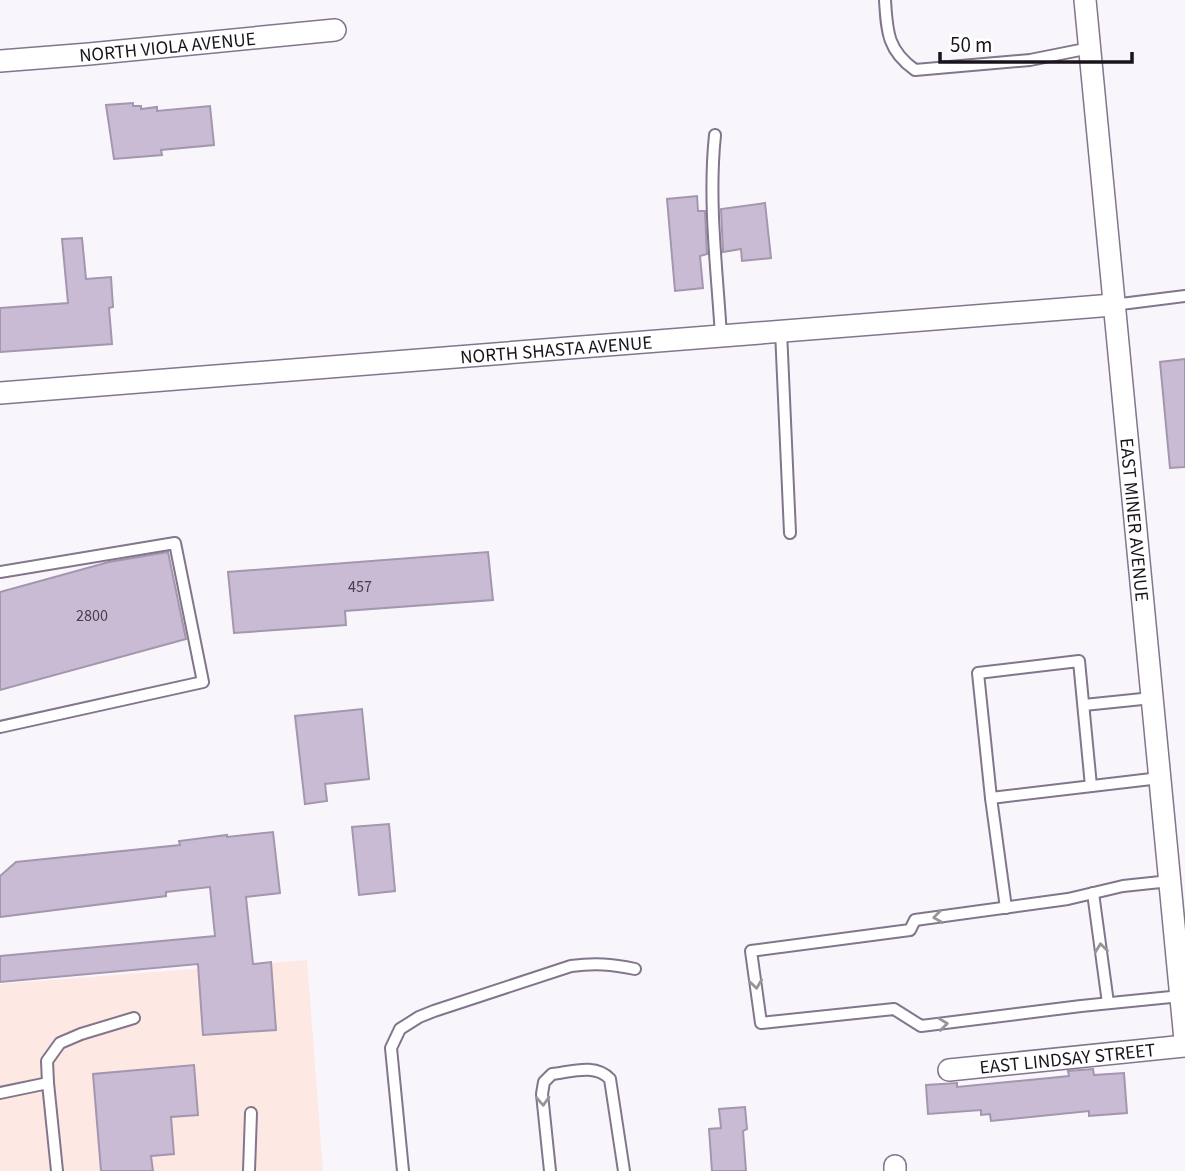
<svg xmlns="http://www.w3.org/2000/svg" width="1185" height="1171" viewBox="0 0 1185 1171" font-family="'Source Sans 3',sans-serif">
	<rect width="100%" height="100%" fill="#f9f6fb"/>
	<!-- commercial -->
	<polygon fill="#fee8e4" points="307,960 323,1171 0,1171 0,984"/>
	<!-- building -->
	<g fill="#c9bbd4" stroke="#a396ae" stroke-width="2">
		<polygon points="133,103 133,106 141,106 141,109 157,107 157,111 210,106 214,145 161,150 162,155 114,159 106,105"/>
		<polygon points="697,196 698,211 705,211 707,254 700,256 703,288 675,291 667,199"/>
		<polygon points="765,203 771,258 742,261 741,249 723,252 721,209"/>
		<polygon points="82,238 86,279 111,277 113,307 109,308 112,344 0,352 0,308 68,303 62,239"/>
		<polygon points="1185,359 1185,467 1170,468 1160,362"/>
		<polygon points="168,552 186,639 0,690 0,592 109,562"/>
		<polygon points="488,552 493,600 345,611 346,625 234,633 228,572"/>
		<polygon points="362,709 369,779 325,784 327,801 305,804 295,716"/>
		<polygon points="389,824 395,891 359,895 352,827"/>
		<polygon points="273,832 280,893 246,897 253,964 271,962 276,1030 203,1035 198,964 0,982 0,956 215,936 210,887 166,892 166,896 0,917 0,876 16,862 180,845 179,841 227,835 227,837"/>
		<polygon points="194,1065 198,1115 171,1117 174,1154 151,1156 153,1171 101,1171 93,1074"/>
		<polygon points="1093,1069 1094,1075 1124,1073 1127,1113 1089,1116 1089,1111 991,1121 990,1114 981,1115 981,1110 928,1114 926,1085 957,1083 957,1087 1029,1080 1069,1076 1068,1071"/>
		<polygon points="745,1107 747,1129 743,1131 746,1171 712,1171 709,1129 721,1128 719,1109"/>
	</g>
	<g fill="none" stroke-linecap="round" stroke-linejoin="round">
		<!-- lane casing -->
		<g stroke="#82758c" stroke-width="14">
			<g id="lane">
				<path d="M885 0C887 31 887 50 915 70L1030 60 1090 48"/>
				<path d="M715 135C708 202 717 269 721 336"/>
				<polyline points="1113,305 1185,296"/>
				<polyline points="781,331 790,533"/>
				<polyline points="0,572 175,543 203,682 0,727"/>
				<polyline points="1084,705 1152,698"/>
				<polyline points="991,798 978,673 1079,661 1091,786"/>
				<polyline points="1170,881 1123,886 1068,899 915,920 910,930 751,951 761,1023 894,1009 921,1026 1081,1006 1181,996"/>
				<polyline points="1093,893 1108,1003"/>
				<polyline points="1006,908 991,798 1160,778"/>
				<polyline points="48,1083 47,1061 60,1043 81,1034 134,1018"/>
				<polyline points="0,1093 48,1083 57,1171"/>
				<polyline points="249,1171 251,1113"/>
				<path d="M403 1171 391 1048 400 1029 419 1017 434 1011 571 966C595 963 611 964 635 969"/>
				<path d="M550 1171 542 1094 544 1082 552 1074C571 1072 595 1063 610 1079L624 1171"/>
			</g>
		</g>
		<!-- street casing -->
		<g stroke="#82758c" stroke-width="24">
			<g id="street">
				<path id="s1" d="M1085 0 1185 1040"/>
				<path id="s2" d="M0 61 89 54 335 30"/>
				<path id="s3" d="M0 393 1113 305"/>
				<path id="s4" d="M949 1070 1185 1046"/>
				<polyline points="895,1166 895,1171"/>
			</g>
		</g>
		<!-- lane -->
		<use href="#lane" stroke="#fff" stroke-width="10"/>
		<!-- street -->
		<use href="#street" stroke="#fff" stroke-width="21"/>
	</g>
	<!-- one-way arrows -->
	<defs><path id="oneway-chevron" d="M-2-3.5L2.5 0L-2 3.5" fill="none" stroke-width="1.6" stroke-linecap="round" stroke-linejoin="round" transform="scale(1.75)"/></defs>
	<g stroke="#989599">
		<use href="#oneway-chevron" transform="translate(938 917) rotate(172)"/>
		<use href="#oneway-chevron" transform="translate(1101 948) rotate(-97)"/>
		<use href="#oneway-chevron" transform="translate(756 984) rotate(82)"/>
		<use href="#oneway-chevron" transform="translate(943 1024) rotate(-7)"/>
		<use href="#oneway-chevron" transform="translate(543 1101) rotate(87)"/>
	</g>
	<g text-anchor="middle" stroke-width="6" stroke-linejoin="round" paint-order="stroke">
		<!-- number labels -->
		<g font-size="16" fill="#453e4a">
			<text x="360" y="592">457</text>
			<text x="92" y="621">2800</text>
		</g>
		<!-- street labels -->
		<g font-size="19" fill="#19141c" stroke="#fff">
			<text dy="7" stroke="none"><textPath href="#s2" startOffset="168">NORTH VIOLA AVENUE</textPath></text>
			<text dy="7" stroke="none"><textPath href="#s3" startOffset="558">NORTH SHASTA AVENUE</textPath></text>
			<text dy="7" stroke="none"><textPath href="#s1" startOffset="522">EAST MINER AVENUE</textPath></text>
			<text dy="7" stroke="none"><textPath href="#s4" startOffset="119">EAST LINDSAY STREET</textPath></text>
		</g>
	</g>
	<!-- scale -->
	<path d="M940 52v10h192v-10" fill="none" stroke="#19141c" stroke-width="3.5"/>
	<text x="950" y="52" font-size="21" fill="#19141c" stroke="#ffffff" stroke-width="5" paint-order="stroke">50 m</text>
</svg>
